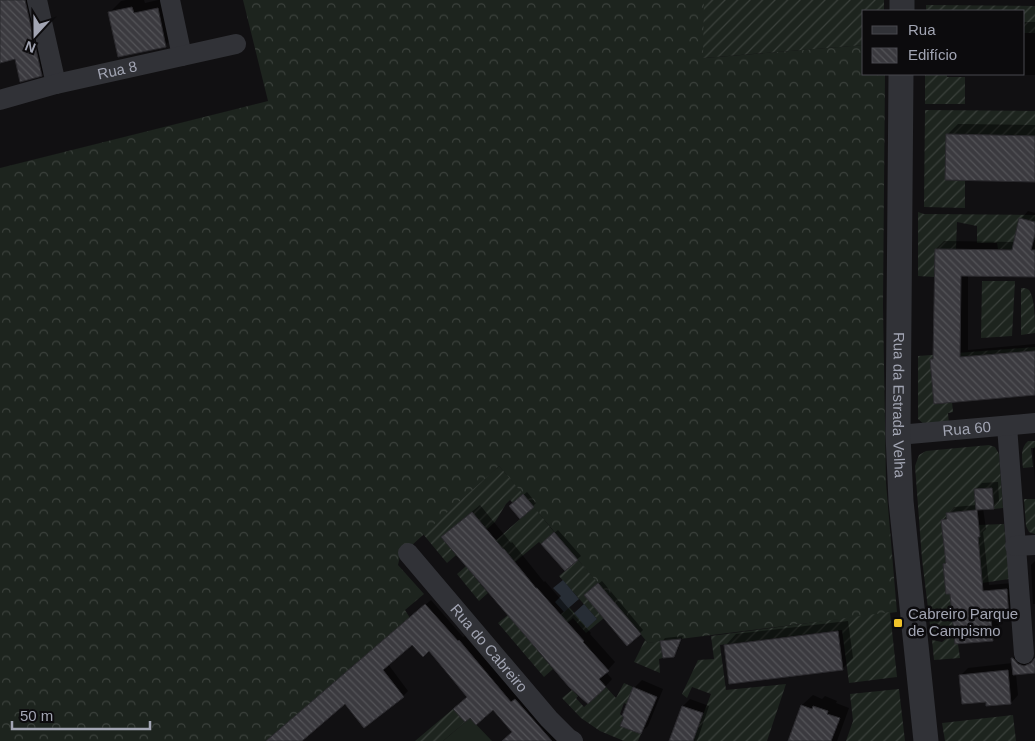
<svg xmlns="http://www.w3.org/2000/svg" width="1035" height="741" viewBox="0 0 1035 741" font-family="Arial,sans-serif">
	<defs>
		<pattern id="forest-crowns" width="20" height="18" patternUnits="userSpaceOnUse" patternTransform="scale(1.25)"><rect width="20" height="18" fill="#1d241e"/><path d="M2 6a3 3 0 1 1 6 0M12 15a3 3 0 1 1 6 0" fill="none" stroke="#3b413c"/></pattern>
		<pattern id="garden-furrows" width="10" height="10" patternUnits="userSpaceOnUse" patternTransform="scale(1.25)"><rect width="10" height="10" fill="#1d241e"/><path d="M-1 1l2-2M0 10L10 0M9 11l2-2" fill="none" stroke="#3b413c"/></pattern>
		<pattern id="building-back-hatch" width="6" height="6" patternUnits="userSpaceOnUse" patternTransform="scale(1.25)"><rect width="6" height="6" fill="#3b3a3f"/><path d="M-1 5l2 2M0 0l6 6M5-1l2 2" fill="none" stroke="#545458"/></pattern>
	</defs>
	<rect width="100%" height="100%" fill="#111012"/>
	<!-- grass -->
	<polygon fill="#1d241e" points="470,718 492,741 443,741"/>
	<!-- forest -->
	<polygon fill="url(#forest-crowns)" points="243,0 704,0 704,58 864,45 864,74 885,74 883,306 886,483 897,612 648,643 499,466 400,556 398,565 424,594 405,610 410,618 266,741 0,741 0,168 268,101"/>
	<!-- garden -->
	<g fill="url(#garden-furrows)">
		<polygon points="704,0 884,0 884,11 864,11 864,45 703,58"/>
		<polygon points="926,5 1035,6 1035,33 1024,33 1024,11 926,11"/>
		<polygon points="925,74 947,74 947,77 965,77 965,104 925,104"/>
		<polygon points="925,110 1035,111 1035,136 946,134 945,180 965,181 965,208 924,207"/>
		<polygon points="918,212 924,214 1035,215 1035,222 1019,218 1035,234 1035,240 1018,236 1018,250 998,249 997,243 977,243 977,226 957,222 956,249 935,249 934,277 918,276"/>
		<polygon points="982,281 1015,281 1012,336 981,338"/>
		<path d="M1021 288C1024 288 1026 288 1029 290 1035 298 1035 322 1035 333L1021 335Z"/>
		<polygon points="1035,347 1035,351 930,359 934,403 952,402 953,412 948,413 949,424 925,425 918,419 918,356"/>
		<path d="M1028 441H1035V448H1031L1033 467 1023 468C1022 458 1020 448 1028 441Z"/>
		<polygon points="989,445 995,447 999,454 1003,508 994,509 992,488 975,489 976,510 947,513 947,519 941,520 980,537 979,525 1004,524 1009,579 982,583 980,560 943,564 946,594 966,592 953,619 954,630 947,631 941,630 931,633 922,559 915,466 919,455 926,451"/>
		<polygon points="499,466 523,494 513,503 510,500 506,504 495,522 487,529 472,512 441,537 456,555 447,563 423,534"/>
		<polygon points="1024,499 1035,499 1035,534 1029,532 1026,526"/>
		<polygon points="534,507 554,532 541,544 539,542 515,562 504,549 473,575 488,593 479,601 457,574"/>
		<polygon points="578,560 598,583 584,595 604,618 586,633 573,618 537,650 553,669 544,677 498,623 508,615 560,615 569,607 587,627 597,619 559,576"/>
		<polygon points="890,612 897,677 849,683 842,630 720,645 726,690 786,684 767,741 693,741 711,694 692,687 687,698 682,694 698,660 714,659 711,636"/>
		<polygon points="954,637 955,644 958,644 960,658 934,660 932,640 942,642 947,638"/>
		<polygon points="645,640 648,643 660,641 663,658 659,659 660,673 634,662"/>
		<polygon points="624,683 633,687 629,698 628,705 624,703 620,714 624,717 620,725 641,734 638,741 624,741 600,731 581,718 562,698 572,690 578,696 576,698 584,707 606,687 616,698"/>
		<polygon points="899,689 905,741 846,741 853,721 850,694"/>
		<polygon points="453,709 465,722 443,741 415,741"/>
		<polygon points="1013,715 1016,741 945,741 942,723"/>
	</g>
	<!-- water -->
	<g fill="#272d35">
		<polygon points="563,580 579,599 564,612 555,602 561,596 553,588"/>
		<polygon points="584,604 597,619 587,628 574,613"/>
	</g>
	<!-- shadow -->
	<g fill="#0007" fill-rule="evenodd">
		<polygon points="0,0 35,0 50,66 41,75 16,58 0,61"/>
		<polygon points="126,0 144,0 145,3 158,0 169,0 177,34 165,45 110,12 121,1"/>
		<polygon points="1024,22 1035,22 1035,75 948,75 948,74 1024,74"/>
		<polygon points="958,124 1035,125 1035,180 947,135"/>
		<polygon points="1028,211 1035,213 1035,275 968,275 968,350 1035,344 1035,394 931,360 935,356 936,249 944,241 1015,242 1021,219"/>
		<polygon points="1035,446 1035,482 1033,449"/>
		<polygon points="998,482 999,501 993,508 983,508 986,529 983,532 989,585 1013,583 1015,610 1009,616 998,617 999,634 993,640 951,592 944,564 947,561 943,520 954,507 977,505 976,489 982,483"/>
		<polygon points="527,492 536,503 533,506 514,503"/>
		<polygon points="480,505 511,543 512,542 544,582 545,581 575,616 591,633 590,634 615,662 606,672 612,679 605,687 450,530"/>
		<polygon points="558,530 581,556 565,569 546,540"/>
		<polygon points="1035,561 1035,604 1033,604 1031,565"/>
		<polygon points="602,581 643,630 640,633 589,591"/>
		<polygon points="431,600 463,637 465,636 517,697 521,694 560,741 504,741 513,732 493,708 469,696 429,650 412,643 388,664 408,691 403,696 345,702 300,741 267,741"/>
		<polygon points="848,621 853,658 842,669 726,645 736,634"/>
		<polygon points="683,636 677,652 673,655 662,642 665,638"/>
		<path d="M1016 655 1023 662 1030 663 1035 661V672L1016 674 1018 695 1011 703 987 701 961 675 968 668 1013 663 1012 659ZM1015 660 1025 668 1015 663Z"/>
		<polygon points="642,680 663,689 648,726 640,733 623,715 634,688"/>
		<polygon points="813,695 822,699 825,696 837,701 836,703 849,708 837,741 789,741 802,705"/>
		<polygon points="690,699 709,706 697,741 671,741 683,706"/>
	</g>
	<!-- building -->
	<g fill="url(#building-back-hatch)" stroke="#2b2a2e">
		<polygon points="0,0 25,0 42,76 20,82 15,59 0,63"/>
		<polygon points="132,7 134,13 158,8 166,47 118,57 108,12"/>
		<polygon points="946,134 1035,136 1035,182 945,180"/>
		<polygon points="1019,218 1035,222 1035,234 1031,250 1035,250 1035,277 961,276 960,357 1035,351 1035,395 934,404 930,359 933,359 935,249 1012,250"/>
		<polygon points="992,488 994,509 977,510 980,537 978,537 983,591 1007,589 1009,618 991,619 993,641 955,644 950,594 946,594 943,564 946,563 941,520 947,519 946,513 976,510 974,489"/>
		<polygon points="523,494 534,507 520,519 509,506"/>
		<polygon points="472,512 503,549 504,549 536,588 537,588 568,623 584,641 583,642 609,671 599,679 606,687 588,704 569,687 441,537"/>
		<polygon points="554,532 578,560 565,571 541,544"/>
		<polygon points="598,583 641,634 627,646 584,595"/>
		<polygon points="425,604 458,641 459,640 511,702 515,699 552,741 502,741 512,732 493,710 476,725 470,718 465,722 453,709 467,697 429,651 423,657 412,645 383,670 404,697 364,728 345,704 302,741 266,741"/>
		<polygon points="838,631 843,670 729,684 724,645"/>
		<polygon points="681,639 674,657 663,658 660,641"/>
		<polygon points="1011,658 1013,658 1018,664 1024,666 1031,663 1035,658 1035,673 1013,675"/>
		<polygon points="1008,670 1011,704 986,706 986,702 962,704 959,675"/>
		<polygon points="633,687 657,697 641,734 620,726 624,717 622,716"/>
		<polygon points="801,705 812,709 813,706 828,711 827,714 840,718 831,741 788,741"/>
		<polygon points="682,706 703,713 693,741 669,741"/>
	</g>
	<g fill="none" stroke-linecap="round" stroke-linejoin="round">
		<!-- minor -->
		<g stroke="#313237" stroke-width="20">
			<polyline points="37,0 56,84"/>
			<polyline points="170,0 182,56"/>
			<path id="s1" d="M0 100 56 84 236 44"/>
			<polyline points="1007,426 1024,654"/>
			<path id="s2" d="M898 435 1035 423"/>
			<polyline points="1015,546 1035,545"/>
			<path id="s3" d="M408 553 549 719 568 738 573 741"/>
		</g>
		<!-- tertiary -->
		<g stroke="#313237" stroke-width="25">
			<polyline points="902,11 902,0"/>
			<path id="s4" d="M901 74 898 435 901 501 926 741"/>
		</g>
	</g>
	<!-- markers -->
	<rect fill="#f0c32a" stroke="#0c0b0d" stroke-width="2" x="893" y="618" width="10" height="10" rx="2.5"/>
	<g text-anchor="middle" stroke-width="5" stroke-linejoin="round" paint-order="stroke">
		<!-- street labels -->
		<g font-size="15" fill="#a2a5b3" stroke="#0c0b0d">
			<text dy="5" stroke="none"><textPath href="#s1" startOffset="121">Rua 8</textPath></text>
			<text dy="5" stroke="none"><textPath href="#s4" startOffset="331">Rua da Estrada Velha</textPath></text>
			<text dy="5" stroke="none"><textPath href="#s2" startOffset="69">Rua 60</textPath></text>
			<text dy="5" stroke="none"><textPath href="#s3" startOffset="125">Rua do Cabreiro</textPath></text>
		</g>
		<!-- poi labels -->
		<g font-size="15" fill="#a2a5b3" stroke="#0c0b0d" text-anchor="start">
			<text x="908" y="619">Cabreiro Parque<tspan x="908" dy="17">de Campismo</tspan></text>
		</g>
	</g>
	<!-- legend -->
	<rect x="862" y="10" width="162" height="65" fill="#0c0b0d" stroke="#48494f"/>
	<rect x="872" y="26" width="25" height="8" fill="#313237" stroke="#48494f"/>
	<text x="908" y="35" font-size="15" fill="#a2a5b3">Rua</text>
	<rect x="872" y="48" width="25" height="15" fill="url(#building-back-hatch)" stroke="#48494f"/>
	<text x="908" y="60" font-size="15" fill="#a2a5b3">Edifício</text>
	<!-- north arrow -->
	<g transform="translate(35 35) rotate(201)" stroke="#0c0b0d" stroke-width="4" paint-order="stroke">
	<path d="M0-4L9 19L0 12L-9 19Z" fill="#a2a5b3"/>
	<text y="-8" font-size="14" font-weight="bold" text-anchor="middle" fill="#a2a5b3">N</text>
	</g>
	<!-- scale -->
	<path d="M12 721v8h138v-8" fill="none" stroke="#a2a5b3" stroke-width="2.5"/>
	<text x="20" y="721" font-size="15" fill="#a2a5b3" stroke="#0c0b0d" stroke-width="4" paint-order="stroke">50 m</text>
</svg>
